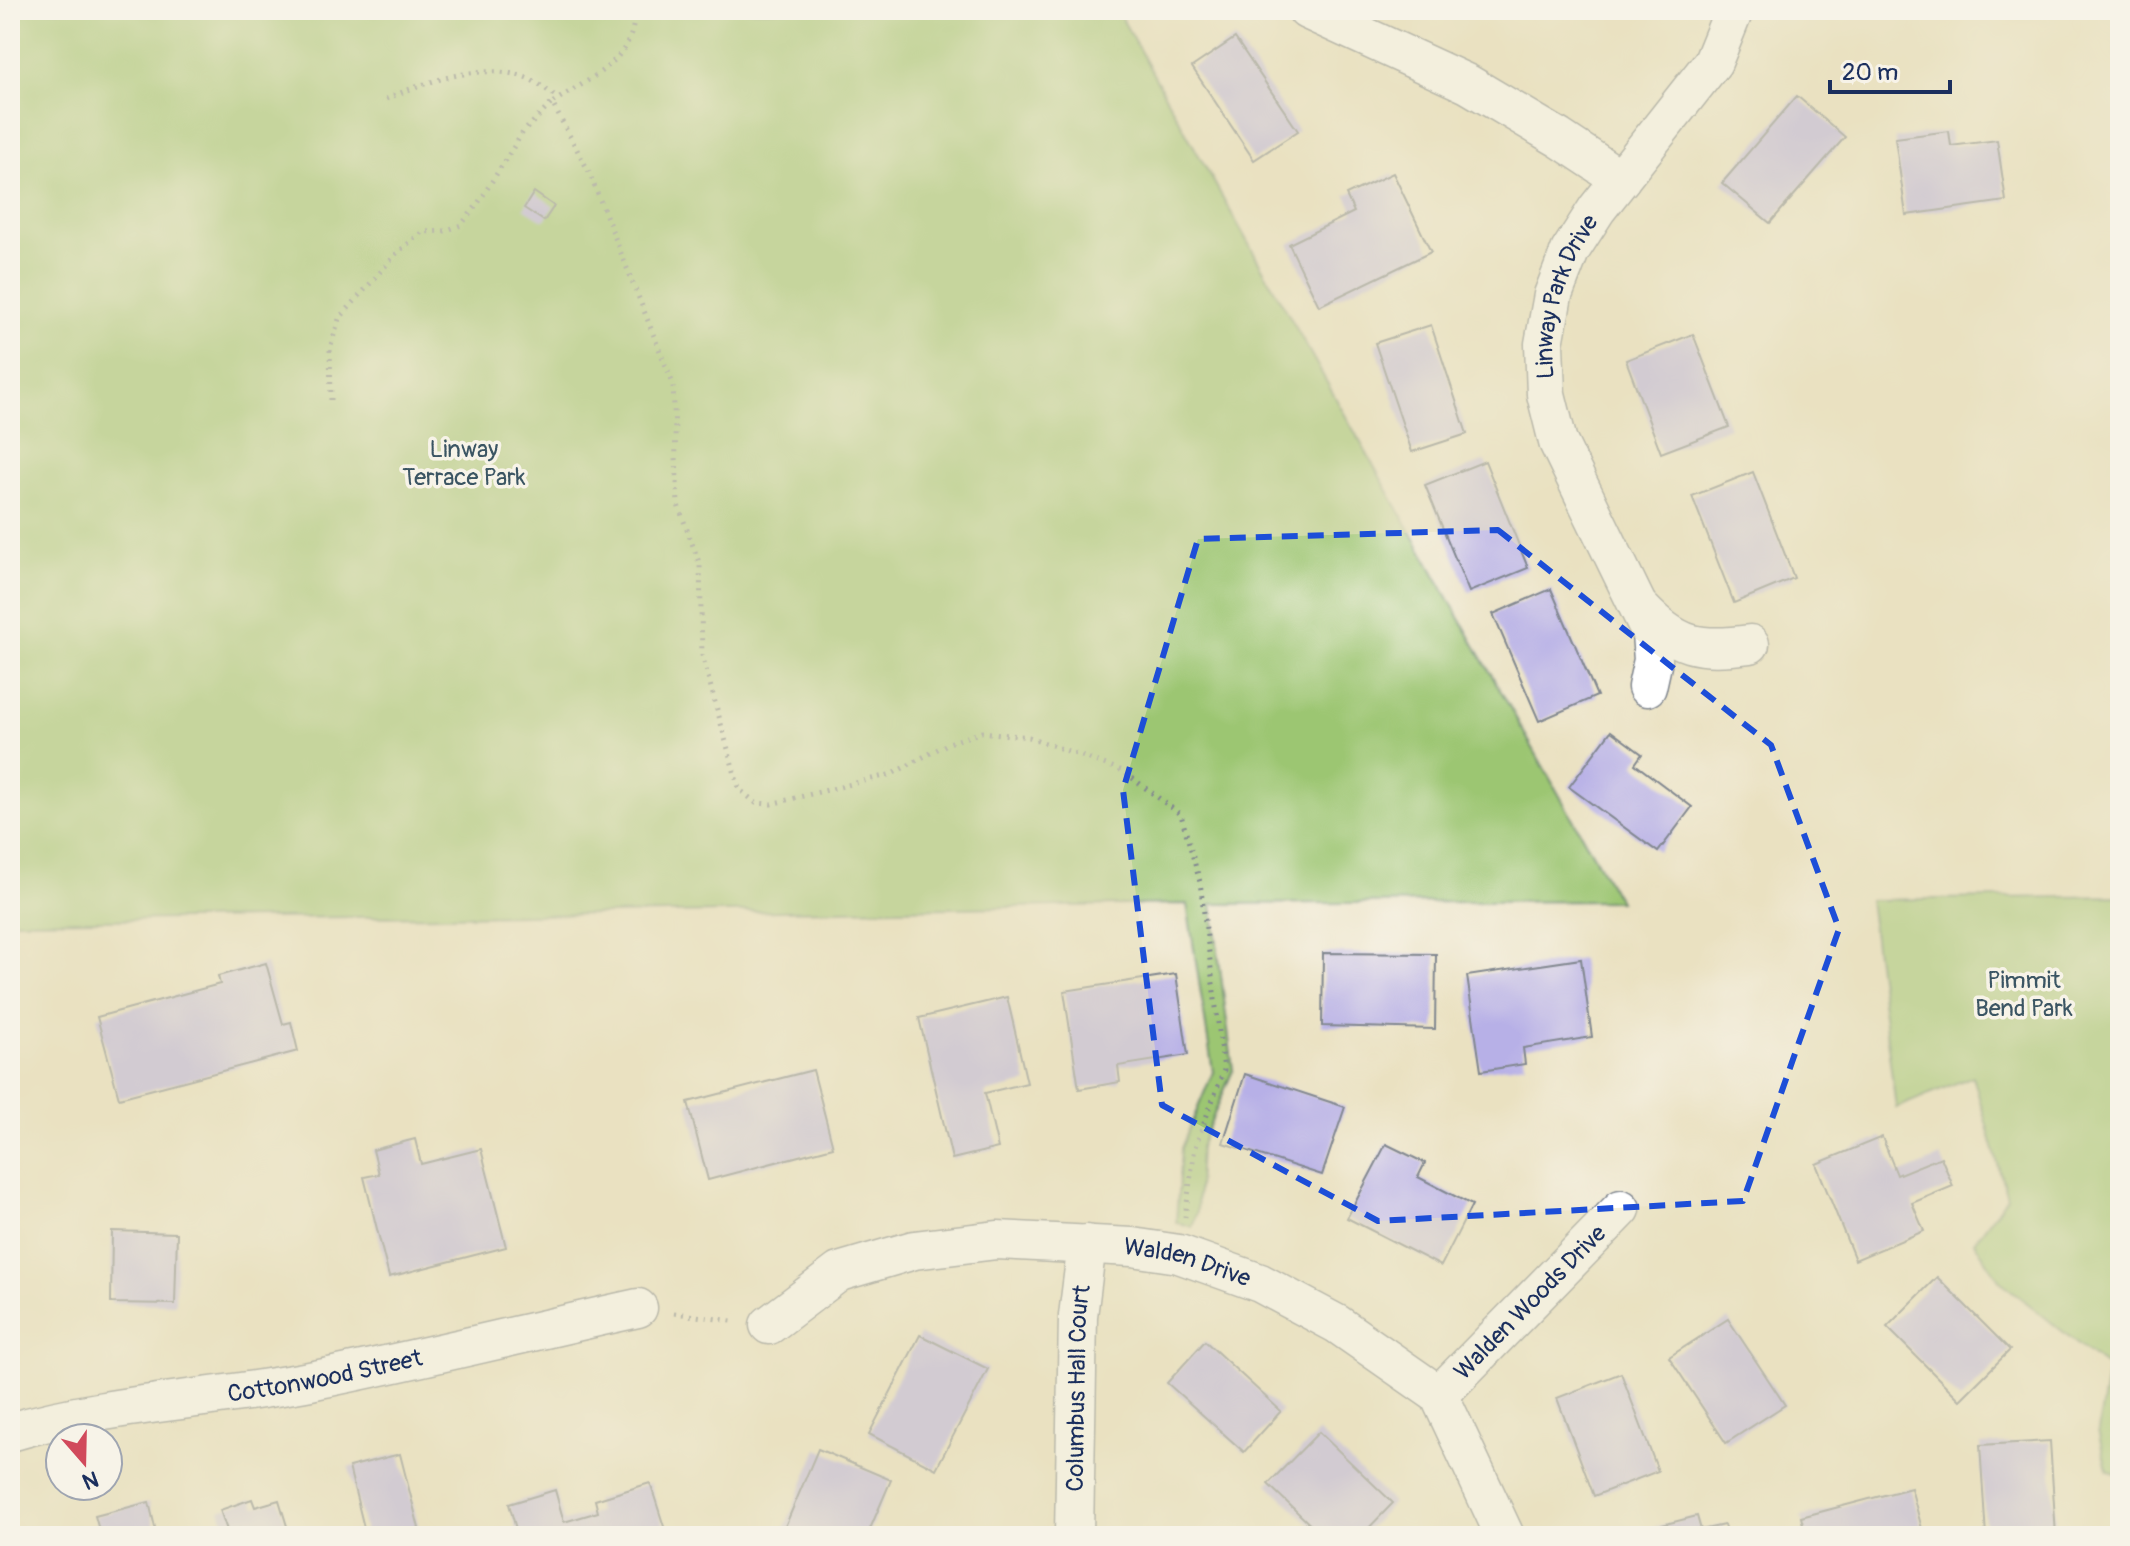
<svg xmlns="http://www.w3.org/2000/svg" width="2130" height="1546" viewBox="0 0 2130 1546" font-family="Pangolin,sans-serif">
	<rect width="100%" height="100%" fill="#f7f3e8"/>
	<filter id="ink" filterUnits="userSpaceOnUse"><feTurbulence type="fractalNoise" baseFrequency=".0125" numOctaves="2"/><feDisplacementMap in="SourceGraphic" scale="16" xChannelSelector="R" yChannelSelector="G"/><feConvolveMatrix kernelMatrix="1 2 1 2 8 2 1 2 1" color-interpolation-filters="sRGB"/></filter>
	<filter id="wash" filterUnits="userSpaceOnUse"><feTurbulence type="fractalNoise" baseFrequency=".006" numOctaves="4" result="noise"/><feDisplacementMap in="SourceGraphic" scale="32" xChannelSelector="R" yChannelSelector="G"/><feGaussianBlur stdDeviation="1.8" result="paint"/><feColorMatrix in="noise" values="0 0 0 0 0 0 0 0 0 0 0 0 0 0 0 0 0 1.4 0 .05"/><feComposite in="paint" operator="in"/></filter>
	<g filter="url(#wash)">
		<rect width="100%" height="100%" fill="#eae1c1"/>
		<!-- green -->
		<g fill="#9cc672" stroke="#5c7a68" stroke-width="2">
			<polygon points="10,10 1117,10 1619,901 1212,904 1233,1070 1200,1147 1197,1211 1192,1227 1176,1222 1181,1148 1213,1072 1187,904 611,914 10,921"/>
			<polygon points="2120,896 2120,1477 2107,1470 2098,1431 2108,1368 2000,1281 1974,1242 2007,1197 1973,1076 1896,1108 1869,900"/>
		</g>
		<g id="blocks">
			<!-- building -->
			<g fill="#b7b0e7">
				<polygon points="1235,38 1298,131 1254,160 1192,67"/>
				<polygon points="1797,96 1845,137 1770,223 1722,183"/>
				<polygon points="1949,131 1951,146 1997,140 2006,201 1906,215 1895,138"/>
				<polygon points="1393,173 1431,252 1319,306 1289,244 1354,212 1346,195"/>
				<polygon points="534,192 554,206 544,221 524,208"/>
				<polygon points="1431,325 1467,434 1412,452 1375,343"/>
				<polygon points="1693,334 1729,427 1661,453 1626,360"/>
				<polygon points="1485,461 1528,568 1469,592 1425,485"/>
				<polygon points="1753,472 1794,578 1734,603 1692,496"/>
				<polygon points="1551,589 1597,696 1539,721 1493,614"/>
				<polygon points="1611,731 1642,754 1635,764 1692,807 1658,852 1569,787"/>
				<polygon points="1323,953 1436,954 1435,1029 1322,1026"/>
				<polygon points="1581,959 1592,1037 1523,1048 1525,1064 1481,1071 1467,976"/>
				<polygon points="266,963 283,1024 291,1022 298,1051 119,1098 97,1017 220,984 218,976"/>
				<polygon points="1176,974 1188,1055 1118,1066 1120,1082 1079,1089 1064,991"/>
				<polygon points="1007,997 1027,1083 985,1093 998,1148 952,1159 919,1018"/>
				<polygon points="813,1070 833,1147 708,1180 688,1102"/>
				<polygon points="1245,1074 1345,1107 1322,1175 1223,1143"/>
				<polygon points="1882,1137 1897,1175 1941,1157 1953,1186 1912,1203 1924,1231 1855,1260 1816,1164"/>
				<polygon points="415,1139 421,1164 481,1149 506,1247 389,1277 364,1177 379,1174 373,1150"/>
				<polygon points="1386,1144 1425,1163 1418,1177 1472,1205 1441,1266 1347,1218"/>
				<polygon points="112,1231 177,1233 175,1304 111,1303"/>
				<polygon points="1937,1277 2010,1350 1960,1400 1887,1327"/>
				<polygon points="1728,1319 1785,1405 1726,1443 1669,1357"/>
				<polygon points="920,1335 988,1369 936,1469 869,1434"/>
				<polygon points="1205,1341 1281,1411 1244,1452 1167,1383"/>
				<polygon points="1621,1373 1658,1471 1594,1496 1557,1398"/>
				<polygon points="1319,1432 1393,1503 1361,1536 1322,1536 1268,1484"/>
				<polygon points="2050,1441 2056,1536 1986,1536 1980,1445"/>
				<polygon points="818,1449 891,1480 867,1536 781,1536"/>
				<polygon points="400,1454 421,1536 366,1536 349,1467"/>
				<polygon points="650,1483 667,1536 518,1536 509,1504 555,1490 564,1522 598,1512 595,1500"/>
				<polygon points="1911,1488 1924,1536 1806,1536 1801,1517"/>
				<polygon points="252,1499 255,1507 279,1500 290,1536 229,1536 220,1510"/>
				<polygon points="149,1502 157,1536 81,1536 99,1530 95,1516"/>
				<polygon points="1697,1516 1701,1530 1724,1525 1727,1536 1619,1536"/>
			</g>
		</g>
	</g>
	<g filter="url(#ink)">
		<use href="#blocks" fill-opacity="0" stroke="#828890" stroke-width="2"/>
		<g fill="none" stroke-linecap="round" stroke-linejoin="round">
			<!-- minor casing -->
			<g stroke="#828890" stroke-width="41">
				<g id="minor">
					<polyline points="1307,10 1468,84 1559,138 1621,179"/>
					<path d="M1641 609C1677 647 1699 651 1750 644"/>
					<path id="s1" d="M1647 687 1653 660 1651 633 1558 442 1546 394 1544 344 1553 295 1570 251 1597 209 1713 62 1734 10"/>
					<path id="s2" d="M769 1325 839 1272 914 1250 997 1240 1132 1247 1179 1254 1260 1283 1337 1324 1439 1395 1505 1536"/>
					<path id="s3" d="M1439 1395 1621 1209"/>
					<path id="s4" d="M10 1432C108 1403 211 1400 310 1381 420 1359 529 1332 638 1308"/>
					<path id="s5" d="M1074 1534 1078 1316 1087 1244"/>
				</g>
			</g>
			<!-- path -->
			<g stroke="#828890" stroke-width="5" stroke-dasharray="2 6" stroke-linecap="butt">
				<path d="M634 10C637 61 587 79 552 103L588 170 673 384 678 505 700 565 702 655 739 789 756 803 771 804 892 774 949 743 982 732 1029 737 1123 771 1181 815 1200 882 1224 1070 1195 1147 1185 1217"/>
				<path d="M386 99C425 82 478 63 521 76 534 79 547 91 559 98"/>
				<polyline points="331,400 330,348 339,319 397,253 422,232 445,231 461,225 477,205 523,132 552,103"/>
				<polyline points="674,1313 732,1321"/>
			</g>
			<!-- minor -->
			<use href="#minor" stroke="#fff" stroke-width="38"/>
		</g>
	</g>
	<!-- marked area -->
	<path d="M0 0H2130V1546H0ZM1498 530 1771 745 1839 929 1743 1201 1378 1221 1162 1105 1123 790 1198 539Z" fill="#eae1c1" fill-opacity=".55" fill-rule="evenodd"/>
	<path fill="none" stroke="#1d4ed8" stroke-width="6" stroke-dasharray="16 10" stroke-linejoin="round" d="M1498 530 1771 745 1839 929 1743 1201 1378 1221 1162 1105 1123 790 1198 539Z"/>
	<g text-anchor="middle" stroke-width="7" stroke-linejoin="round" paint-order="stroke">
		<!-- street labels -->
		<g font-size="24" fill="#1b2f5e" stroke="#f7f3e8">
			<text dy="8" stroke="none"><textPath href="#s1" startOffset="418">Linway Park Drive</textPath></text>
			<text dy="8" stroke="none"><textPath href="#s2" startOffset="442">Walden Drive</textPath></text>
			<text dy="8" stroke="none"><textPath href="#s3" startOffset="130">Walden Woods Drive</textPath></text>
			<text dy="8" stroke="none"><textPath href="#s4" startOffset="320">Cottonwood Street</textPath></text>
			<text dy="8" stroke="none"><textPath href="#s5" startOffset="146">Columbus Hall Court</textPath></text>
		</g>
		<!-- park labels -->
		<g font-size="24" fill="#3b5563" stroke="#f7f3e8">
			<text x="464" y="457">Linway<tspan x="464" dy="28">Terrace Park</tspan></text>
			<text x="2024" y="988">Pimmit<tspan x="2024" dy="28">Bend Park</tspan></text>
		</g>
	</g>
	<!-- margin -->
	<rect width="2130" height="1546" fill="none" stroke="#f7f3e8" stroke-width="40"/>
	<!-- north arrow -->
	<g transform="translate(84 1462) rotate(160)"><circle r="38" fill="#f7f3e8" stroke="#9fa5b1" stroke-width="2"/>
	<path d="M0-6L14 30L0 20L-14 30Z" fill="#d1495b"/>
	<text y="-12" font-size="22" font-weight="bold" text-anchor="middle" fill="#1b2f5e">N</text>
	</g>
	<!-- scale -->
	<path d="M1830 80v12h120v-12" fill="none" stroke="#1b2f5e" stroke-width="4"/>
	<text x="1842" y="80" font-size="24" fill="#1b2f5e" stroke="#f7f3e8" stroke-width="6" paint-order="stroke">20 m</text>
</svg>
